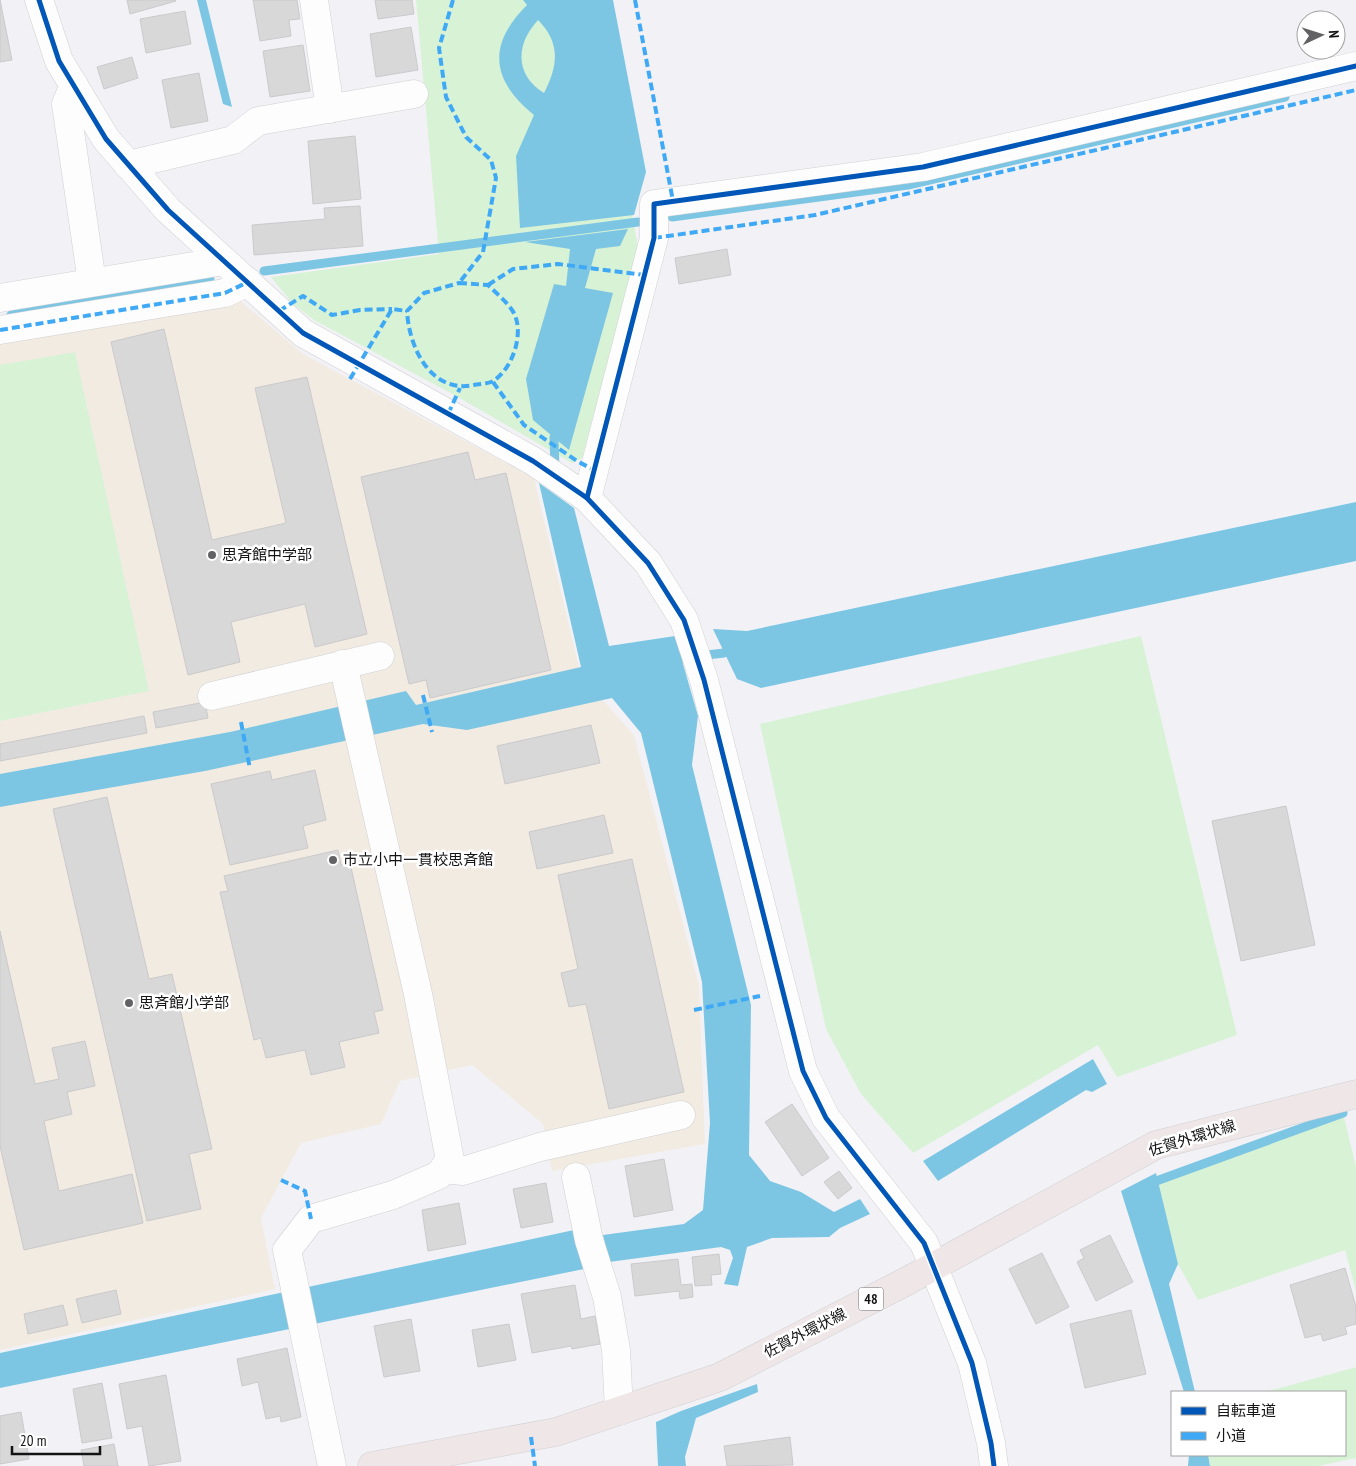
<svg xmlns="http://www.w3.org/2000/svg" width="1356" height="1466" viewBox="0 0 1356 1466" font-family="'PT Sans Narrow','Noto Sans JP',sans-serif">
	<rect width="100%" height="100%" fill="#f2f2f6"/>
	<!-- education -->
	<polygon fill="#f2ebe2" points="238,299 303,354 534,478 581,676 634,735 699,985 705,1144 552,1171 543,1124 472,1065 400,1081 381,1124 301,1143 261,1218 275,1289 0,1350 0,340"/>
	<!-- green -->
	<g fill="#d8f2d6">
		<polygon points="416,0 594,0 638,248 582,458 572,463 456,396 314,320 292,303 271,277 439,254"/>
		<polygon points="75,352 149,691 0,721 0,365"/>
		<polygon points="1141,636 1237,1035 1117,1077 1098,1045 913,1153 861,1094 826,1029 760,724"/>
		<polygon points="1343,1113 1356,1167 1356,1291 1345,1250 1198,1300 1178,1264 1157,1181"/>
		<polygon points="1356,1367 1356,1458 1318,1466 1210,1466 1208,1455 1345,1455 1345,1392 1265,1392"/>
	</g>
	<!-- water -->
	<g fill="#7cc6e4" fill-rule="evenodd">
		<polygon points="197,0 206,0 232,107 223,104"/>
		<path d="M523 0H613L646 172 634 215 520 228 516 156 534 115C491 80 487 45 527 5ZM538 20C561 43 558 66 544 93 514 74 516 44 538 20Z"/>
		<polygon points="628,229 620,246 596,249 585,288 613,293 569,450 533,420 526,379 554,284 566,286 570,249 525,242"/>
		<polygon points="539,483 574,508 609,646 675,636 698,716 692,765 751,1005 749,1155 770,1181 801,1192 834,1212 860,1199 870,1214 840,1228 829,1237 772,1238 747,1247 738,1286 724,1284 733,1258 730,1250 721,1247 609,1262 603,1235 684,1224 703,1210 710,1123 702,982 641,733 612,698 467,730 423,724 205,771 0,807 0,774 230,732 406,691 416,705 581,667"/>
		<polygon points="1356,502 1356,561 761,688 737,679 713,629 747,631"/>
		<polygon points="1093,1059 1107,1084 1092,1092 1086,1090 938,1181 923,1161"/>
		<polygon points="1156,1173 1178,1264 1169,1284 1195,1392 1184,1392 1121,1191"/>
		<polygon points="574,1230 584,1269 0,1388 0,1353"/>
		<polygon points="757,1384 758,1392 696,1418 685,1457 686,1466 658,1466 656,1422 681,1411"/>
		<polygon points="1189,1455 1208,1455 1210,1466 1188,1466"/>
	</g>
	<g fill="none" stroke-linecap="round" stroke-linejoin="round">
		<!-- stream -->
		<g stroke="#7cc6e4" stroke-width="9">
			<polyline points="672,217 908,185 1285,97"/>
			<polyline points="264,271 638,222"/>
			<polyline points="11,315 210,279"/>
			<polyline points="554,437 555,470"/>
			<polyline points="681,658 724,653"/>
			<polyline points="1148,1184 1343,1113"/>
		</g>
	</g>
	<!-- building -->
	<g fill="#d9d8d9" stroke="#cac9cb">
		<polygon points="0,0 12,60 0,62"/>
		<polygon points="127,0 175,0 176,1 130,14"/>
		<polygon points="253,0 297,0 300,19 289,20 291,36 260,41"/>
		<polygon points="375,0 412,0 414,14 378,19"/>
		<polygon points="185,11 191,44 146,53 140,19"/>
		<polygon points="411,27 418,70 376,77 370,34"/>
		<polygon points="303,45 310,91 270,97 263,51"/>
		<polygon points="132,57 138,78 104,89 97,67"/>
		<polygon points="199,73 208,121 171,128 162,80"/>
		<polygon points="355,136 361,199 313,204 308,141"/>
		<polygon points="360,206 363,246 254,255 252,225 325,219 324,208"/>
		<polygon points="727,249 731,275 679,284 675,258"/>
		<polygon points="164,329 212,540 286,523 255,388 307,377 367,634 315,647 305,604 231,622 240,662 188,675 111,342"/>
		<polygon points="468,452 475,480 506,473 551,670 430,698 426,680 409,684 361,477"/>
		<polygon points="205,702 208,718 156,728 153,712"/>
		<polygon points="144,716 147,733 0,761 0,744"/>
		<polygon points="591,725 600,763 505,784 497,746"/>
		<polygon points="315,770 326,820 303,826 308,848 230,865 211,784 270,771 272,780"/>
		<polygon points="107,797 149,979 172,974 212,1149 189,1154 201,1209 147,1221 53,809"/>
		<polygon points="1286,806 1315,945 1241,961 1212,821"/>
		<polygon points="604,815 613,853 537,869 529,832"/>
		<polygon points="338,850 341,865 350,863 383,1010 374,1012 379,1033 339,1042 345,1067 311,1075 305,1050 266,1058 261,1038 254,1040 220,892 228,891 224,876"/>
		<polygon points="632,859 684,1092 609,1109 586,1004 569,1007 561,973 578,969 558,875"/>
		<polygon points="0,931 35,1084 59,1079 52,1048 85,1041 95,1086 67,1092 72,1114 44,1121 59,1191 132,1174 143,1223 24,1250 0,1146"/>
		<polygon points="792,1104 829,1158 802,1176 765,1122"/>
		<polygon points="664,1159 673,1210 634,1217 625,1166"/>
		<polygon points="839,1171 852,1188 838,1199 824,1182"/>
		<polygon points="546,1183 553,1222 521,1228 513,1189"/>
		<polygon points="459,1203 466,1244 428,1251 422,1210"/>
		<polygon points="1110,1235 1133,1282 1096,1301 1077,1262 1084,1258 1080,1250"/>
		<polygon points="1042,1253 1069,1307 1036,1324 1009,1269"/>
		<polygon points="719,1254 721,1274 711,1275 712,1285 695,1286 692,1257"/>
		<polygon points="678,1259 681,1285 692,1284 693,1297 680,1299 679,1291 635,1296 631,1264"/>
		<polygon points="1345,1268 1356,1307 1356,1324 1345,1327 1347,1334 1323,1341 1321,1334 1305,1338 1290,1285"/>
		<polygon points="575,1285 581,1319 595,1316 600,1344 572,1349 571,1346 532,1353 521,1294"/>
		<polygon points="116,1290 121,1314 82,1323 76,1299"/>
		<polygon points="63,1305 68,1325 28,1334 24,1314"/>
		<polygon points="1131,1310 1146,1374 1085,1388 1070,1324"/>
		<polygon points="411,1319 420,1371 384,1377 374,1326"/>
		<polygon points="509,1324 516,1360 478,1367 472,1330"/>
		<polygon points="287,1348 301,1417 281,1422 280,1416 266,1419 258,1382 242,1386 237,1359"/>
		<polygon points="166,1375 181,1461 149,1466 142,1426 127,1429 119,1384"/>
		<polygon points="102,1383 112,1438 82,1443 73,1389"/>
		<polygon points="21,1412 29,1459 0,1464 0,1416"/>
		<polygon points="790,1437 793,1465 727,1466 724,1446"/>
		<polygon points="114,1444 118,1466 84,1466 81,1450"/>
	</g>
	<g fill="none" stroke-linecap="round" stroke-linejoin="round">
		<!-- minor casing -->
		<g stroke="#d0d0d2" stroke-width="29">
			<g id="minor">
				<polyline points="39,0 59,61 106,139 168,210 303,333 533,461 587,498 648,563 684,620 704,680 803,1071 826,1118 924,1243 972,1363 991,1443 994,1466"/>
				<polyline points="314,0 330,109"/>
				<polyline points="74,85 66,104 92,282"/>
				<polyline points="128,165 233,140 258,121 414,94"/>
				<polyline points="0,298 224,261"/>
				<polyline points="0,330 225,293 248,282"/>
				<polyline points="587,498 654,238 654,204 923,167 1356,66"/>
				<polyline points="212,696 380,656"/>
				<polyline points="444,1169 463,1171 540,1147 681,1115"/>
				<polyline points="576,1177 589,1240 607,1297 616,1350 619,1411"/>
				<polyline points="332,1466 287,1250 311,1219 393,1195 439,1175 450,1160 418,994 343,664"/>
			</g>
		</g>
		<!-- major casing -->
		<g stroke="#d0d0d2" stroke-width="29">
			<polyline id="major" points="372,1466 556,1432 720,1377 907,1281 1156,1145 1356,1094"/>
		</g>
		<!-- minor -->
		<use href="#minor" stroke="#fdfdfe" stroke-width="28"/>
		<!-- major -->
		<use href="#major" stroke="#efe6e8" stroke-width="28"/>
		<!-- quiet -->
		<g stroke="#3fa9f5" stroke-width="4" stroke-dasharray="8 4" stroke-linecap="butt">
			<polyline points="453,0 439,48 446,97 466,137 491,160 496,178 483,252 459,283"/>
			<polyline points="635,0 673,201"/>
			<polyline points="654,238 815,215 1356,90"/>
			<path d="M459 283 488 285C496 293 506 301 512 310 526 330 513 369 493 381 488 384 480 384 474 385 431 394 409 348 407 311L424 293Z"/>
			<polyline points="488,285 513,269 558,264 645,275"/>
			<polyline points="279,311 303,296 332,315 360,310 392,309"/>
			<polyline points="0,330 225,293 248,282"/>
			<polyline points="350,379 392,309 407,311"/>
			<polyline points="493,382 524,425 577,461 594,470"/>
			<polyline points="448,414 460,388"/>
			<polyline points="423,695 432,732"/>
			<polyline points="241,722 250,769"/>
			<polyline points="694,1010 760,996"/>
			<polyline points="281,1180 305,1191 311,1219"/>
			<polyline points="531,1437 535,1466"/>
		</g>
		<!-- cycleway casing -->
		<g stroke="#fff" stroke-width="8">
			<g id="cycleway">
				<polyline points="39,0 59,61 106,139 168,210 303,333 533,461 587,498 648,563 684,620 704,680 803,1071 826,1118 924,1243 972,1363 991,1443 994,1466"/>
				<polyline points="587,498 654,238 654,204 923,167 1356,66"/>
			</g>
		</g>
		<!-- cycleway -->
		<use href="#cycleway" stroke="#0057b8" stroke-width="5"/>
	</g>
	<!-- markers -->
	<g fill="#626264" stroke="#fff" stroke-width="2">
		<circle cx="212" cy="555" r="5"/>
		<circle cx="333" cy="860" r="5"/>
		<circle cx="129" cy="1003" r="5"/>
	</g>
	<g text-anchor="middle" stroke-width="5" stroke-linejoin="round" paint-order="stroke">
		<!-- shield labels -->
		<rect fill="#fff" stroke="#5a5a5c" stroke-width="1" x="858.5" y="1287.5" width="25" height="23" rx="4"/>
		<g font-size="14" font-weight="bold" fill="#141416">
			<text x="871" y="1304">48</text>
		</g>
		<!-- poi labels -->
		<g font-size="15" fill="#141416" stroke="#fff" text-anchor="start">
			<text x="222" y="560">思斉館中学部</text>
			<text x="343" y="865">市立小中一貫校思斉館</text>
			<text x="139" y="1008">思斉館小学部</text>
		</g>
		<!-- street labels -->
		<g font-size="15" fill="#141416" stroke="#fff">
			<text transform="translate(1192 1138) rotate(-17)" y="5">佐賀外環状線</text>
			<text transform="translate(805 1333) rotate(-27)" y="5">佐賀外環状線</text>
		</g>
	</g>
	<!-- legend -->
	<rect x="1171" y="1391" width="175" height="65" fill="#ffffff" stroke="#a1a1a2"/>
	<rect x="1181" y="1407" width="25" height="8" fill="#0057b8" stroke="#a1a1a2"/>
	<text x="1216" y="1416" font-size="15" fill="#141416">自転車道</text>
	<rect x="1181" y="1432" width="25" height="8" fill="#3fa9f5" stroke="#a1a1a2"/>
	<text x="1216" y="1441" font-size="15" fill="#141416">小道</text>
	<!-- north arrow -->
	<g transform="translate(1321 35) rotate(86)"><circle r="24" fill="#ffffff" stroke="#a1a1a2"/>
	<path d="M0-4L9 19L0 12L-9 19Z" fill="#626264"/>
	<text y="-8" font-size="14" font-weight="bold" text-anchor="middle" fill="#141416">N</text>
	</g>
	<!-- scale -->
	<path d="M12 1446v8h88v-8" fill="none" stroke="#141416" stroke-width="2.5"/>
	<text x="20" y="1446" font-size="15" fill="#141416" stroke="#ffffff" stroke-width="4" paint-order="stroke">20 m</text>
</svg>
